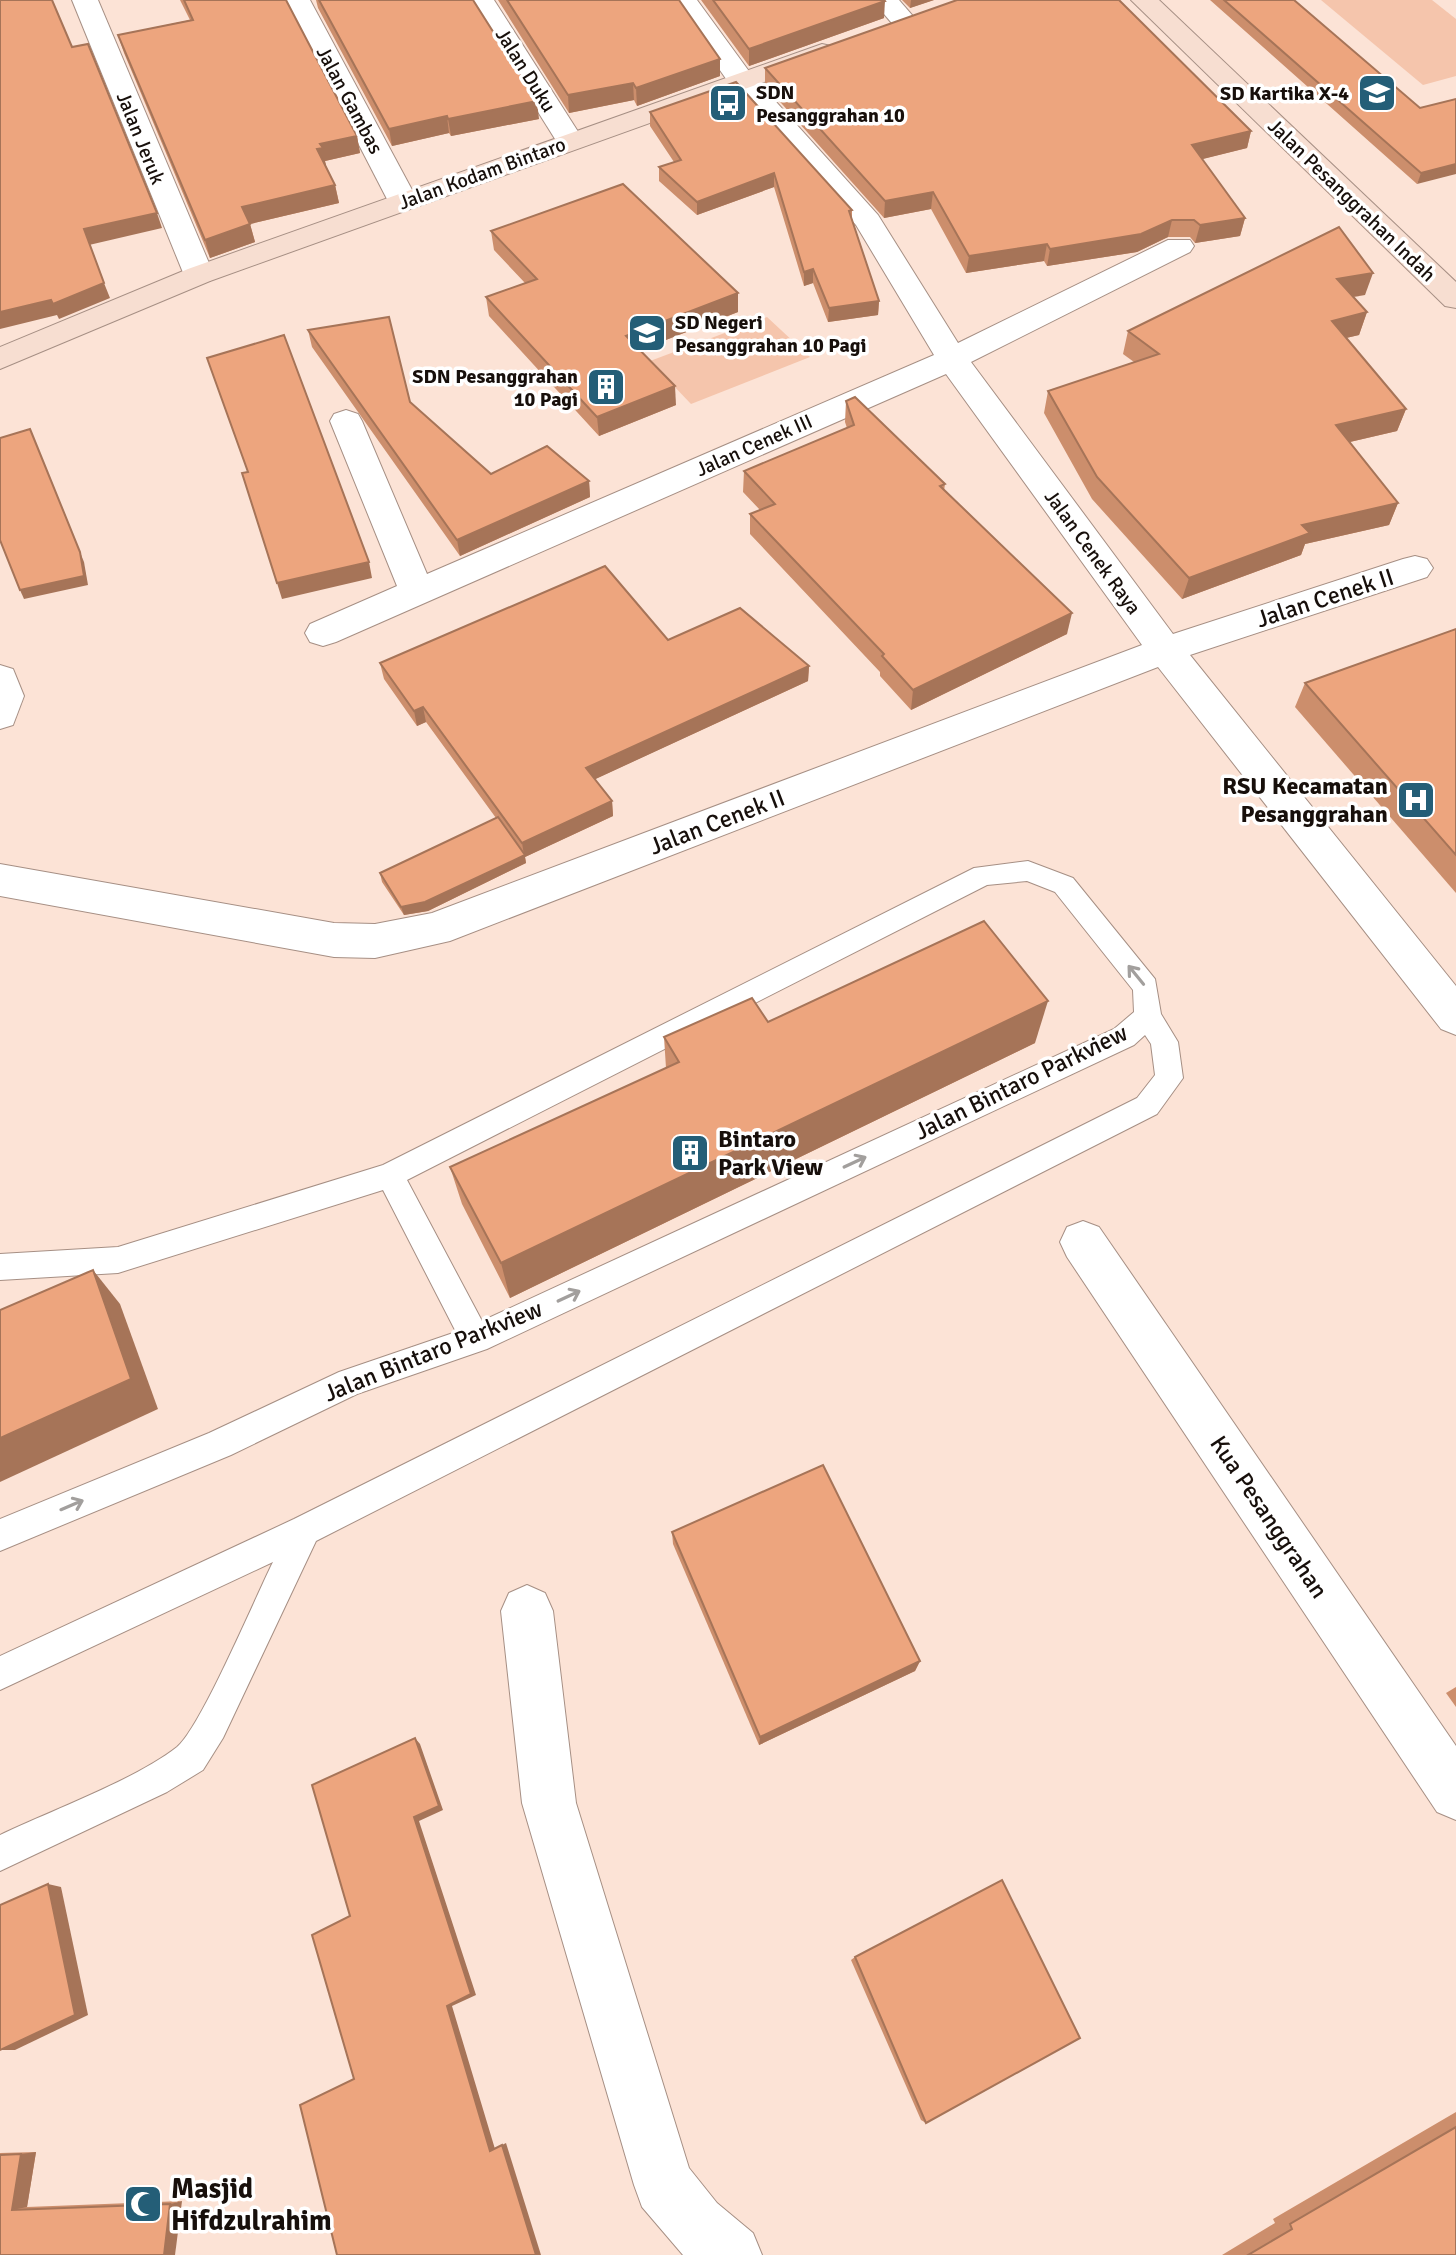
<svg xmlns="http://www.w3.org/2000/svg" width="1456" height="2255" viewBox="0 0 1456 2255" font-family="Signika,sans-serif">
	<rect width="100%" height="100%" fill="#fce3d6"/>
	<!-- green -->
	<g fill="#f5c5ac">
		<polygon points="1321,0 1432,0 1456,19 1456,76 1423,85"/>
		<polygon points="767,317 810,357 691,404 650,361"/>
	</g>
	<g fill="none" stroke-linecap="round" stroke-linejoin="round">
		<!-- lane casing -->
		<g stroke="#a68f84" stroke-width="2">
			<path id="lane" d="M1028 861 1073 878 1155 979 1161 1014 1178 1042 1183 1078 1157 1114 316 1541 223 1738 203 1770 167 1792 0 1871V1835C50 1811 135 1780 177 1747 201 1727 255 1598 273 1562L0 1690V1656L294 1519 1137 1098 1155 1075 1151 1044 1145 1035 1134 1045 487 1349 357 1394 231 1455 0 1551V1519L209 1433 339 1372 456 1332 383 1190 118 1273 0 1280V1254L118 1247 383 1165 974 868ZM1027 881 1055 892 1133 990 1134 1012 1114 1029 482 1321 407 1180 987 885Z"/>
		</g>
		<!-- street casing -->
		<g stroke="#a68f84" stroke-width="2">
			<g id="street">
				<polygon points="72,0 98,0 214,275 210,281 188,281 184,275"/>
				<polygon points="284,0 310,0 418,201 413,207 393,207 388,201"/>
				<polygon points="468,0 494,0 584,141 580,147 560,147"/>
				<polygon points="671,0 697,0 751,74 878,215 958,343 1168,240 1190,240 1194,246 1190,252 971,362 1173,634 1403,559 1415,556 1427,559 1433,568 1427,577 1190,655 1456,986 1456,1035 1441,1029 1158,667 450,941 375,958 334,957 0,896 0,864 334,923 375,924 432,913 1142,645 946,374 336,642 323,646 310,642 305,633 310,624 397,586 330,421 334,414 346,410 358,414 362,421 427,574 934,355 856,225 731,86"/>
				<polygon points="872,0 899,0 918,22 914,28 896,28"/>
				<polygon points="0,665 13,669 24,696 13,725 0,729"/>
				<polygon points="1083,1221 1099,1227 1456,1746 1456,1820 1437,1812 1067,1257 1060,1242 1067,1227"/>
				<polygon points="527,1585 545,1593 553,1611 576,1803 689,2168 717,2203 753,2233 762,2255 683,2255 642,2207 634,2185 522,1803 501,1611 509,1593"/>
			</g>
		</g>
		<!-- secondary casing -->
		<g stroke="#a68f84" stroke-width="2">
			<g id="secondary">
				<polygon points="1131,0 1159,0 1456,282 1456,308 1445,306"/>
				<polygon points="822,44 831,46 835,52 831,58 210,281 0,369 0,347 188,269"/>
			</g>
		</g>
		<!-- lane -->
		<use href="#lane" fill="#fff" fill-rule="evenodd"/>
		<!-- street -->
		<use href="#street" fill="#fff" fill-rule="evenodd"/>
		<!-- secondary -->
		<use href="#secondary" fill="#f7ded1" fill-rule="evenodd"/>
	</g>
	<!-- wall -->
	<g fill="#cc8e6c">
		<polygon points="180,0 254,0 357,136 360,153 325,161 326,166 335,185 339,203 250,224 255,242 210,258 124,53 118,35 190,20"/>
		<polygon points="316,0 473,0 539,119 451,136 449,133 392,146 318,8"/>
		<polygon points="498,0 679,0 720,76 637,106 634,100 569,113"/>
		<polygon points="701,0 884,0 884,18 749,66"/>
		<polygon points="902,0 934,0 910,8"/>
		<polygon points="1210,0 1294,0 1420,108 1456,99 1417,184"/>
		<polygon points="765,68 1251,131 1247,148 1202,159 1245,218 1240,236 1195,243 1190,237 1168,237 1137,252 1047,266 1044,261 966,273 931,209 884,218 765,85"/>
		<polygon points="650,112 852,210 852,219 879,301 878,315 828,322 813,283 804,286 774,187 697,215 659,181 659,167 674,162 650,126"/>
		<polygon points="491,231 738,312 640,350 676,405 599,436 489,316 486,297 525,283 494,250"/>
		<polygon points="1365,295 1354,297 1367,312 1359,335 1346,338 1406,409 1397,431 1350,442 1398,503 1389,525 1305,544 1301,555 1182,599 1092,499 1044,413 1048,391 1134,362 1123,354 1128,331"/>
		<polygon points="308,330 410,402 491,474 589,481 590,497 460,556 312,347"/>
		<polygon points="846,401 945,484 944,491 1067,634 911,710 880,676 880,672 750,534 750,514 760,510 743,492 744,471 847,428 845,422"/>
		<polygon points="1456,629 1456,893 1295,707 1305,683"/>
		<polygon points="668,640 809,666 808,681 595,779 612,801 613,816 525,857 526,863 428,911 404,915 382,882 380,873 496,818 426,722 417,726 384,679 380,663"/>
		<polygon points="768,1022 1035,1043 510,1298 462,1204 450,1167 666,1068 664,1037"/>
		<polygon points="672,1532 920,1661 915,1671 759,1745 673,1544"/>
		<polygon points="1456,1687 1456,1707 1446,1693"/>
		<polygon points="855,1957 926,2123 921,2120 851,1960"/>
		<polygon points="1456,2112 1456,2255 1222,2255 1275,2223 1273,2219"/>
		<polygon points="36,2152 27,2207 182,2201 0,2255 0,2153"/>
	</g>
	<!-- shaded-wall -->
	<g fill="#a67458">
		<polygon points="911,0 934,0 910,8"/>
		<polygon points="885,1 884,18 749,66 749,49"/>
		<polygon points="720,59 720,76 637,106 636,88"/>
		<polygon points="633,83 634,100 569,113 568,95"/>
		<polygon points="537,101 539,119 451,136 448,119"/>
		<polygon points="447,116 449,133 392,146 389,129"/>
		<polygon points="1251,131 1247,148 1187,163 1192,145"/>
		<polygon points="357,136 360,153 325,161 326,166 321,167 317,149 320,144"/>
		<polygon points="1456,164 1456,174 1417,184 1421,173"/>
		<polygon points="774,173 774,187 697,215 697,202"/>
		<polygon points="335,185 339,203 246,225 242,207"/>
		<polygon points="933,192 931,209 884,218 885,201"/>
		<polygon points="157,213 162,228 89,245 84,229"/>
		<polygon points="1245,218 1240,236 1195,243 1200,225"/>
		<polygon points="1172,220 1168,237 1137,252 1047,266 1050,249"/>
		<polygon points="250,224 255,242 210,258 205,240"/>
		<polygon points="1047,244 1044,261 966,273 969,256"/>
		<polygon points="813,269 813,283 804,286 804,272"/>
		<polygon points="1373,273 1365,295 1329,301 1337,279"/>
		<polygon points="104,283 110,298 59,319 57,315 0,329 0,312"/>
		<polygon points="738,293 738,312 627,355 626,336"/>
		<polygon points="879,301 878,315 828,322 829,308"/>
		<polygon points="1367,312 1359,335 1324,343 1332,321"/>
		<polygon points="675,386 676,405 599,436 597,417"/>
		<polygon points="1406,409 1397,431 1328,447 1336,425"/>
		<polygon points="30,429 84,562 88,585 24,599 20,590"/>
		<polygon points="589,481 590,497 460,556 457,540"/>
		<polygon points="1398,503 1389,525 1305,544 1301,555 1182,599 1189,578 1302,525"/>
		<polygon points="369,562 372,578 282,599 277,583"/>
		<polygon points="1072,613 1067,634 911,710 913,690"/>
		<polygon points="809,666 808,681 587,783 586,768"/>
		<polygon points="423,707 426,722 417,726 414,711"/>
		<polygon points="612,801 613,816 525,857 526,863 428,911 404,915 401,907 524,855 522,843"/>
		<polygon points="1048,1001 1035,1043 510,1298 501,1263"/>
		<polygon points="93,1270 120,1304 158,1409 0,1482 0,1438"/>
		<polygon points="920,1661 915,1671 759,1745 760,1737"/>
		<polygon points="415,1738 420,1744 443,1810 419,1821 476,1995 452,2006 495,2149 490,2151 447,2006 414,1817"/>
		<polygon points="48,1884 61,1887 88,2015 15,2050 0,2050"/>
		<polygon points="506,2143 541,2255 536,2255 502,2145"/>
		<polygon points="36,2152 27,2207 12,2210 21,2154"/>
		<polygon points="182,2201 175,2255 164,2255 170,2204"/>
	</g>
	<!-- building -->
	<g fill="#eda57e" stroke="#a67458" stroke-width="2">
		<polygon points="0,0 52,0 72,47 88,44 157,213 84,229 104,283 53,304 51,300 0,312"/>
		<polygon points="184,0 286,0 357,136 320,144 323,148 317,149 335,185 242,207 250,224 205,240 118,35 193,20"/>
		<polygon points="319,0 473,0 537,101 448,119 447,116 389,129"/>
		<polygon points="507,0 679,0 720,59 636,88 633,83 568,95"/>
		<polygon points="713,0 884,0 885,1 749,49"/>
		<polygon points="957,0 1119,0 1251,131 1192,145 1245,218 1200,225 1194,220 1172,220 1141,234 1050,249 1047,244 969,256 933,192 885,201 765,68"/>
		<polygon points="1224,0 1294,0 1420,108 1456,99 1456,164 1421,173"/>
		<polygon points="736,82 852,210 849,211 879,301 829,308 813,269 804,272 774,173 697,202 659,167 681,160 650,112"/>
		<polygon points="623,184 738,293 626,336 675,386 597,417 486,297 537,279 491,231"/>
		<polygon points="1339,227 1373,273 1337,279 1367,312 1332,321 1406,409 1336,425 1398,503 1302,525 1310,533 1189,578 1097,477 1048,391 1159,354 1128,331"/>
		<polygon points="389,317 410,402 491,474 547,446 589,481 457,540 308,330"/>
		<polygon points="284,335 369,562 277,583 242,473 248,472 207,358"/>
		<polygon points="855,397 945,484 940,486 1072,613 913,690 882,656 884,654 750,514 775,504 744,471 854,425 846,401"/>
		<polygon points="30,429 80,552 84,576 20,590 0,540 0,438"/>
		<polygon points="605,566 668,640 740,608 809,666 586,768 612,801 522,843 423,707 414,711 380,663"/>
		<polygon points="1456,629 1456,855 1305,683"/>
		<polygon points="498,817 525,855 425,902 401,907 380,873"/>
		<polygon points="984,921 1048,1001 501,1263 450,1167 679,1062 664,1037 752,998 768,1022"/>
		<polygon points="93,1270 131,1379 0,1438 0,1310"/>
		<polygon points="823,1465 920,1661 760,1737 672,1532"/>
		<polygon points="415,1738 439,1806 414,1817 471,1994 447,2006 490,2151 502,2145 536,2255 337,2255 300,2105 354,2079 312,1935 350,1916 312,1785"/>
		<polygon points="1002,1880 1080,2038 926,2123 855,1957"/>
		<polygon points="48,1884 75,2015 0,2050 0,1905"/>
		<polygon points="1456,2127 1456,2255 1248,2255 1292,2229 1290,2224"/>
		<polygon points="21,2154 12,2210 170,2204 164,2255 0,2255 0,2155"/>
	</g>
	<!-- one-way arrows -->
	<defs><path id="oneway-shaft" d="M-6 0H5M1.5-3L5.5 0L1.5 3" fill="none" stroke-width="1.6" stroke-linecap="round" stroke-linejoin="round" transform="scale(2)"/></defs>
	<g stroke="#a29f9d">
		<use href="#oneway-shaft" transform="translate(1136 975) rotate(-129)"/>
		<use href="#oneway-shaft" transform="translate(855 1162) rotate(-25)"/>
		<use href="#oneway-shaft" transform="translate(569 1296) rotate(-25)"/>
		<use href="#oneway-shaft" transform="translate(72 1505) rotate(-23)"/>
	</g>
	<!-- icons -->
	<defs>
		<g id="school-square" transform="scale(2)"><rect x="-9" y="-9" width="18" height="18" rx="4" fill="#245e77" stroke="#fff"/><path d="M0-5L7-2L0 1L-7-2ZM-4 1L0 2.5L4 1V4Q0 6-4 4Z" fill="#fff"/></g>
		<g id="bus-square" transform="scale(2)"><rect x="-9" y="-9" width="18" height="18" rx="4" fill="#245e77" stroke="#fff"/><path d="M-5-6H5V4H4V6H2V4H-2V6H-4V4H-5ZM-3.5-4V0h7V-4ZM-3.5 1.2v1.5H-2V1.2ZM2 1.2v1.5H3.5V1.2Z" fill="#fff"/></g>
		<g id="building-square" transform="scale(2)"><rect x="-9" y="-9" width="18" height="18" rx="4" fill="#245e77" stroke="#fff"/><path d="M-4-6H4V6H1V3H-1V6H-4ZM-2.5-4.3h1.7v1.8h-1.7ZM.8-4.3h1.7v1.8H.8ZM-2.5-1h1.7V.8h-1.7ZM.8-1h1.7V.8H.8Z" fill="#fff"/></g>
		<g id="hospital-square" transform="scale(2)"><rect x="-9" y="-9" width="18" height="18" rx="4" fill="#245e77" stroke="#fff"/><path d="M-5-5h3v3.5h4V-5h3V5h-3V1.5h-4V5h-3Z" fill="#fff"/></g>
		<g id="mosque-square" transform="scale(2)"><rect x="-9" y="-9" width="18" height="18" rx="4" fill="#245e77" stroke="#fff"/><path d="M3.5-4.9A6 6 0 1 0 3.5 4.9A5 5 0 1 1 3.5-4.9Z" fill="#fff"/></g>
	</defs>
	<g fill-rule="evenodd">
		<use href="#school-square" x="1377" y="93"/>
		<use href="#bus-square" x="728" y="103"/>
		<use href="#school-square" x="647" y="333"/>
		<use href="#building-square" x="606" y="387"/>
		<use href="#hospital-square" x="1416" y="800"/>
		<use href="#building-square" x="690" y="1153"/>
		<use href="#mosque-square" x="143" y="2204"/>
	</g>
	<g text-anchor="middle" stroke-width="7" stroke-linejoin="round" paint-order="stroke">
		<!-- far-street labels -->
		<g font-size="20" fill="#170f0b" stroke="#fff">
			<text transform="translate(526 70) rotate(58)" y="7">Jalan Duku</text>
			<text transform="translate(350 100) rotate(62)" y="7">Jalan Gambas</text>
			<text transform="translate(141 138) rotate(68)" y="7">Jalan Jeruk</text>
			<text transform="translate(482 173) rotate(-20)" y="7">Jalan Kodam Bintaro</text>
			<text transform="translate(1352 200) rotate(44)" y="7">Jalan Pesanggrahan Indah</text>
			<text transform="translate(754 445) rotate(-24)" y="7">Jalan Cenek III</text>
			<text transform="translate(1093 552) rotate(54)" y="7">Jalan Cenek Raya</text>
		</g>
		<!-- far-poi labels -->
		<g font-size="20" font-weight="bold" fill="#170f0b" stroke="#fff" text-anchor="start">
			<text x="756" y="99">SDN<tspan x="756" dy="23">Pesanggrahan 10</tspan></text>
			<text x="1349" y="100" text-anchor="end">SD Kartika X-4</text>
			<text x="675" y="329">SD Negeri<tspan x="675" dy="23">Pesanggrahan 10 Pagi</tspan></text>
			<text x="578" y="383" text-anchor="end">SDN Pesanggrahan<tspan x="578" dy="23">10 Pagi</tspan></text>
		</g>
		<!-- street labels -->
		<g font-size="24" fill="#170f0b" stroke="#fff">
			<text transform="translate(1325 598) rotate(-18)" y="8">Jalan Cenek II</text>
			<text transform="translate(717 822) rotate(-21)" y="8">Jalan Cenek II</text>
			<text transform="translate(1021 1082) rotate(-26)" y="8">Jalan Bintaro Parkview</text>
			<text transform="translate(433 1351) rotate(-22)" y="8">Jalan Bintaro Parkview</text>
			<text transform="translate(1269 1517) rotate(56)" y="8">Kua Pesanggrahan</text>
		</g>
		<!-- poi labels -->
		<g font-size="24" font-weight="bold" fill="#170f0b" stroke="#fff" text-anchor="end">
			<text x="1388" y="794">RSU Kecamatan<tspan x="1388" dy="28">Pesanggrahan</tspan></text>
			<text x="718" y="1147" text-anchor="start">Bintaro<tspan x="718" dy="28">Park View</tspan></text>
		</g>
		<!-- near-poi labels -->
		<g font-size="28" font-weight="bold" fill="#170f0b" stroke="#fff" text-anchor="start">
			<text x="171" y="2198">Masjid<tspan x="171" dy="32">Hifdzulrahim</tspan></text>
		</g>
	</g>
</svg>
